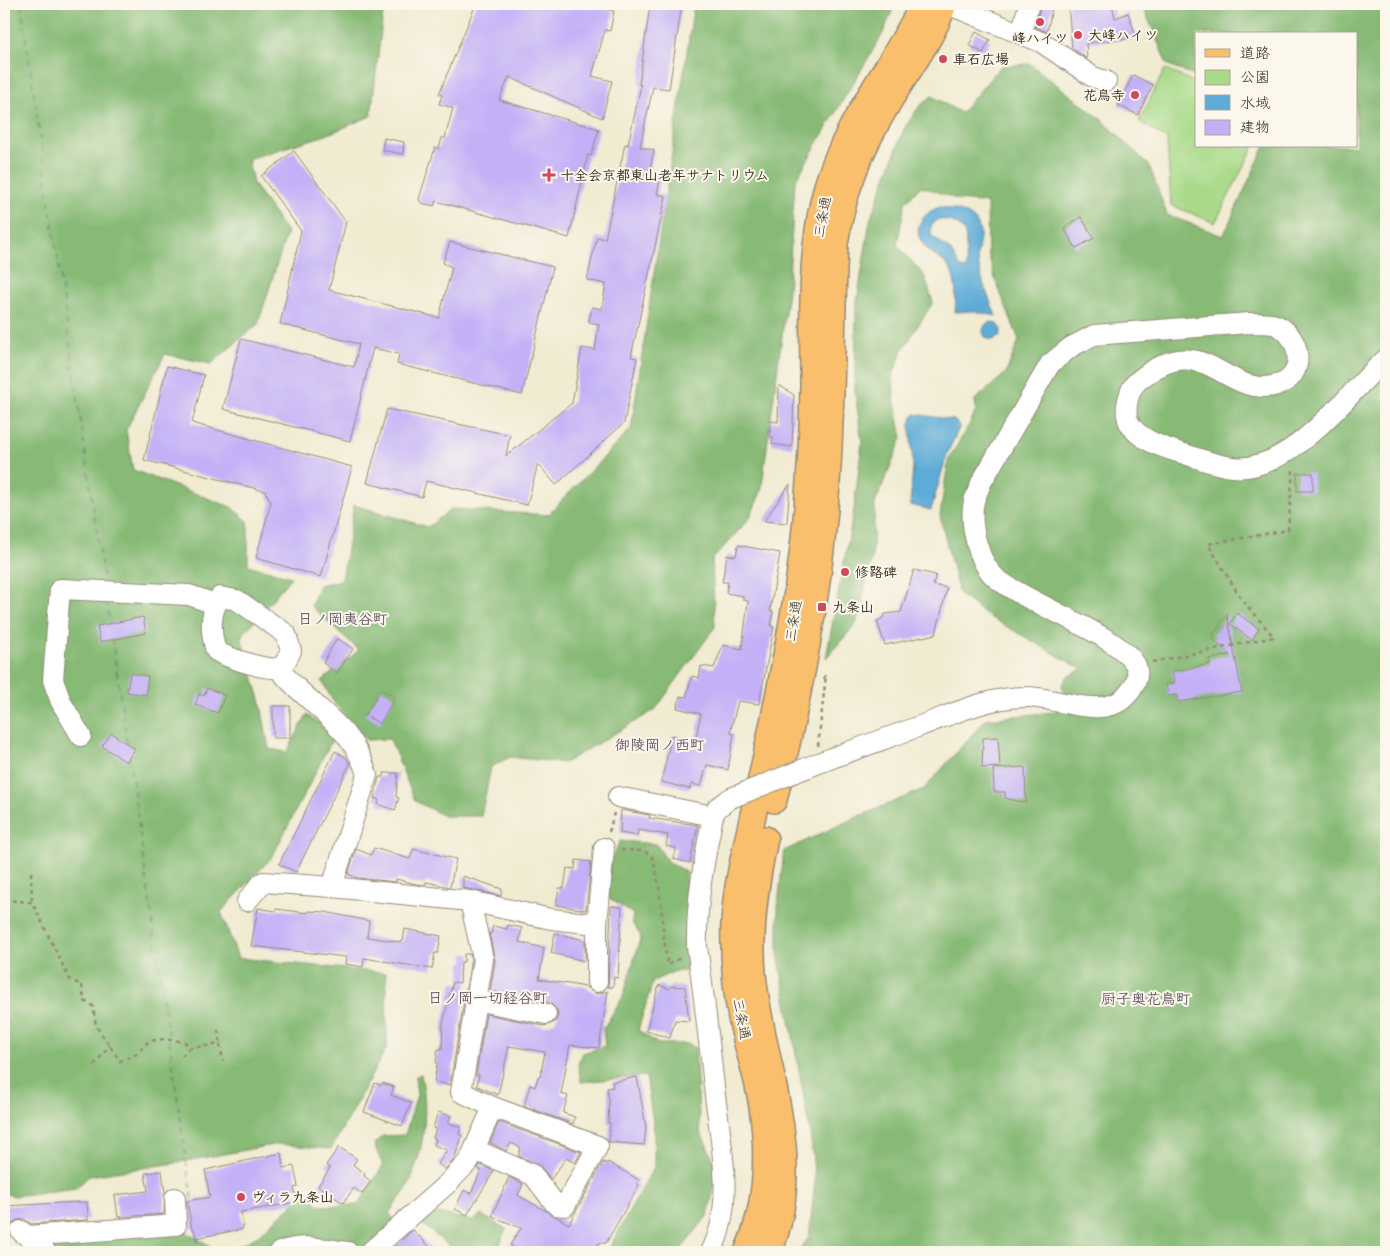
<svg xmlns="http://www.w3.org/2000/svg" width="1390" height="1256" viewBox="0 0 1390 1256" font-family="Delius,'Klee One',sans-serif">
	<rect width="100%" height="100%" fill="#fbf7ec"/>
	<filter id="ink" filterUnits="userSpaceOnUse"><feTurbulence type="fractalNoise" baseFrequency=".02" numOctaves="2"/><feDisplacementMap in="SourceGraphic" scale="10" xChannelSelector="R" yChannelSelector="G"/><feConvolveMatrix kernelMatrix="1 2 1 2 8 2 1 2 1" color-interpolation-filters="sRGB"/></filter>
	<filter id="wash" filterUnits="userSpaceOnUse"><feTurbulence type="fractalNoise" baseFrequency=".0096" numOctaves="4" result="noise"/><feDisplacementMap in="SourceGraphic" scale="20" xChannelSelector="R" yChannelSelector="G"/><feGaussianBlur stdDeviation="1.12" result="paint"/><feColorMatrix in="noise" values="0 0 0 0 0 0 0 0 0 0 0 0 0 0 0 0 0 1.4 0 .05"/><feComposite in="paint" operator="in"/></filter>
	<g filter="url(#wash)">
		<rect width="100%" height="100%" fill="#f1ebd2"/>
		<!-- green -->
		<polygon fill="#a8da89" stroke="#728254" points="1165,69 1196,83 1196,146 1254,146 1215,223 1171,205 1167,139 1139,121"/>
		<!-- forest -->
		<g fill="#86ba75" stroke="#60724a">
			<polygon points="4,4 384,4 371,116 326,135 248,159 253,184 287,232 258,324 211,364 165,354 126,430 133,470 231,507 248,521 248,565 291,577 241,637 260,699 269,749 287,752 307,715 335,734 272,857 221,912 238,958 386,973 387,1047 331,1149 278,1144 175,1163 89,1176 76,1188 13,1196 4,1193"/>
			<polygon points="694,4 895,4 883,33 795,181 788,291 761,492 749,519 712,560 715,627 655,710 564,763 510,757 491,767 481,816 444,816 415,801 390,739 366,740 333,701 322,681 359,650 311,606 319,585 342,580 354,505 428,527 452,509 548,515 631,429"/>
			<polygon points="1142,4 1386,4 1386,1252 797,1252 809,1238 815,1181 810,1131 778,954 778,905 784,851 848,821 924,789 986,719 1055,712 1066,696 1062,686 1067,677 1082,669 988,616 959,594 940,516 948,461 970,423 976,411 975,400 1006,373 1019,340 995,279 988,253 987,203 959,200 921,186 905,203 897,245 924,275 933,302 902,351 893,375 894,398 902,438 875,503 872,558 856,624 826,658 854,509 862,443 855,391 856,308 870,220 904,129 918,108 932,96 961,113 1001,66 1030,64 1101,119 1149,165 1167,215 1223,236 1265,146 1356,146 1356,34 1196,34 1196,77 1167,64"/>
			<polygon points="620,841 656,844 668,862 686,872 690,971 675,971 653,981 638,1030 658,1044 690,1044 695,1048 700,1131 714,1161 715,1184 708,1215 679,1252 607,1252 654,1167 654,1129 646,1076 581,1082 578,1064 583,1053 605,1046 603,1029 623,997 641,936 632,923 633,914 607,897 611,860"/>
			<path d="M421 1074C429 1111 424 1149 409 1184 404 1194 395 1204 389 1213L395 1221 431 1211 472 1221 481 1215 506 1229 499 1247 504 1252H456L420 1222 376 1252H228L256 1237 306 1193 320 1206 358 1205 383 1166 374 1144 383 1136 405 1135 417 1095 415 1077Z"/>
			<polygon points="181,1229 221,1252 17,1252 63,1238"/>
		</g>
		<!-- water -->
		<g fill="#5dacd7" stroke="#4c6b7a" fill-rule="evenodd">
			<path d="M940 207C957 210 980 213 980 235 980 244 976 252 978 262 981 281 989 298 996 316L973 311 955 312C956 299 957 283 951 271 944 258 930 255 923 244 911 228 923 212 940 207ZM939 219C975 224 963 241 967 268L962 269 950 250 931 235V225Z"/>
			<circle cx="992" cy="331" r="9"/>
			<polygon points="915,414 954,420 960,426 947,454 931,510 910,505 913,466 910,423"/>
		</g>
		<g fill="none" stroke-linecap="round" stroke-linejoin="round">
			<!-- ferry -->
			<g stroke="#47585f" stroke-width="1" stroke-dasharray="6 5" stroke-linecap="butt">
				<polyline points="21,4 104,582"/>
				<polyline points="106,601 110,624"/>
				<polyline points="112,638 127,743"/>
				<polyline points="129,757 192,1201"/>
				<polyline points="197,1237 199,1252"/>
			</g>
		</g>
		<g id="blocks">
			<!-- building -->
			<g fill="#c3b0f7">
				<polygon points="476,4 584,4 614,11 610,31 605,30 592,76 612,81 602,118 509,77 499,100 599,129 591,156 588,155 569,238 436,201 434,206 421,203 419,199 435,148 439,148 442,138 445,138 453,108 439,104 442,95 439,94"/>
				<polygon points="650,4 682,4 669,89 653,87 640,147 654,150 648,178 660,181 657,194 666,196 631,357 637,358 624,423 556,485 538,464 527,505 426,481 422,497 367,483 387,409 510,435 506,456 572,403 582,348 595,350 599,324 589,322 592,307 602,309 606,284 587,280 597,237 605,239 625,144 628,145 641,85 639,85"/>
				<polygon points="1041,4 1053,4 1047,32 1035,27"/>
				<polygon points="1068,4 1112,4 1115,18 1128,13 1137,38 1086,43 1087,59 1072,48"/>
				<polygon points="976,32 990,40 983,53 969,45"/>
				<polygon points="1133,75 1153,85 1138,115 1118,105"/>
				<polygon points="384,138 404,142 403,154 382,150"/>
				<polygon points="294,151 346,222 329,290 439,318 452,267 443,263 450,242 553,267 522,395 397,364 399,354 373,348 350,441 223,409 241,339 354,367 359,344 280,324 301,231 261,176"/>
				<polygon points="1081,217 1094,238 1076,248 1064,228"/>
				<polygon points="167,366 204,375 192,423 352,467 321,577 256,558 271,502 265,491 144,460"/>
				<polygon points="779,385 794,395 792,447 772,444 773,437 770,436 770,421 778,422"/>
				<rect x="1297" y="473" width="16" height="18"/>
				<polygon points="790,484 787,523 764,521"/>
				<polygon points="738,545 780,553 770,611 773,611 771,627 774,627 759,704 738,701 730,733 734,734 728,770 707,765 701,786 691,784 690,789 661,782 672,735 695,741 701,714 677,708 680,696 686,697 692,676 699,678 701,666 714,668 723,645 742,649 748,601 743,600 743,596 726,593 728,582 722,582 727,555 736,556"/>
				<polygon points="914,570 936,575 933,585 947,588 936,634 885,645 877,621 882,619 885,614 901,612"/>
				<polygon points="1237,613 1259,629 1252,640 1230,624"/>
				<polygon points="1227,615 1242,692 1178,702 1177,695 1168,696 1166,685 1174,683 1172,672 1210,664 1209,659 1230,655 1213,639 1215,636 1213,635"/>
				<polygon points="143,617 146,633 100,642 97,626"/>
				<polygon points="337,638 353,649 337,673 323,663"/>
				<polygon points="130,673 148,676 146,695 127,692"/>
				<polygon points="207,688 225,695 218,713 195,705 199,694 204,696"/>
				<polygon points="381,689 395,697 380,724 365,715"/>
				<rect x="273" y="706" width="17" height="32"/>
				<polygon points="111,733 135,749 126,762 102,746"/>
				<polygon points="998,737 1000,767 982,768 983,738"/>
				<polygon points="335,751 346,757 350,764 296,872 279,864"/>
				<polygon points="1025,767 1026,803 1005,798 1005,792 994,792 993,769"/>
				<polygon points="384,773 398,773 396,797 399,798 395,810 378,804 379,800 374,798 379,777 384,777"/>
				<polygon points="621,810 650,815 649,818 698,825 690,863 674,859 676,848 666,846 668,835 638,830 637,836 620,833"/>
				<polygon points="374,848 410,859 413,849 456,859 450,887 426,882 425,885 416,884 396,879 396,882 357,878 348,874 356,849 371,855"/>
				<polygon points="576,860 591,862 586,910 556,905 559,888 564,888 567,868 575,869"/>
				<polygon points="463,876 502,889 501,896 463,888"/>
				<polygon points="611,906 622,907 618,978 614,977 613,987 608,987"/>
				<polygon points="258,908 275,911 276,909 308,913 308,911 325,912 369,921 367,937 400,942 403,941 405,929 441,936 438,953 435,953 432,969 364,958 363,967 345,964 346,957 251,946"/>
				<polygon points="508,925 522,928 519,942 544,948 539,979 586,987 597,994 608,991 599,1048 570,1045 561,1094 568,1096 563,1113 575,1117 573,1124 524,1106 530,1085 535,1087 538,1077 540,1077 545,1052 509,1046 498,1095 477,1086 479,1075 476,1075 486,1014 544,1026 555,1022 558,1016 557,1010 549,1002 490,991 495,961 489,933 491,934 493,926 507,929"/>
				<polygon points="555,933 585,940 585,961 551,953"/>
				<polygon points="464,954 470,954 471,959 450,1085 434,1082 437,1064 436,1063 438,1049 442,1049 443,1023 453,982 460,983 461,962 464,962"/>
				<polygon points="659,985 669,989 671,986 685,987 689,1021 675,1020 670,1038 646,1031"/>
				<polygon points="637,1077 646,1127 644,1145 609,1142 610,1123 608,1123 609,1101 607,1088 613,1087 612,1082"/>
				<polygon points="375,1083 381,1086 382,1083 394,1087 391,1095 411,1103 402,1126 364,1112"/>
				<polygon points="438,1112 451,1116 448,1123 461,1127 459,1134 462,1136 454,1160 445,1169 438,1164 447,1150 434,1145 436,1139 433,1138 436,1129 433,1128"/>
				<polygon points="499,1122 581,1152 575,1163 566,1158 551,1179 538,1164 518,1156 521,1148 511,1143 506,1151 490,1143"/>
				<polygon points="339,1147 357,1159 353,1165 365,1173 364,1176 371,1181 362,1194 354,1188 343,1203 318,1186 330,1168 326,1165"/>
				<polygon points="281,1153 284,1168 294,1166 298,1187 294,1188 297,1202 241,1212 243,1229 196,1238 194,1229 192,1229 187,1201 210,1197 205,1170"/>
				<polygon points="603,1162 607,1164 608,1162 639,1180 637,1183 639,1185 606,1243 599,1243 594,1252 522,1252 510,1245 521,1228 492,1216 509,1177 523,1184 518,1195 569,1224"/>
				<polygon points="480,1165 494,1171 467,1215 455,1209 464,1190 471,1194 481,1170 478,1168"/>
				<polygon points="162,1171 165,1192 164,1214 118,1217 115,1195 148,1191 145,1173"/>
				<polygon points="81,1202 87,1202 88,1220 31,1224 24,1219 17,1220 12,1224 9,1230 4,1230 4,1206"/>
				<polygon points="413,1230 435,1252 390,1252 408,1234"/>
			</g>
		</g>
	</g>
	<g filter="url(#ink)">
		<use href="#blocks" fill-opacity="0" stroke="#968a78" stroke-width="1"/>
		<g fill="none" stroke-linecap="round" stroke-linejoin="round">
			<!-- minor casing -->
			<g stroke="#968a78" stroke-width="22">
				<g id="minor">
					<polyline points="940,4 957,8 1041,42 1093,77 1106,81"/>
					<polyline points="1021,34 1029,4"/>
					<path d="M220 597 237 600 286 634 291 651C288 656 286 664 280 667 272 673 226 657 216 651 210 632 209 614 220 597Z"/>
					<path d="M279 669C309 706 354 726 367 775L332 887 470 901 483 959 461 1092 493 1107 469 1161 448 1183 370 1252"/>
					<polyline points="81,736 61,702 53,680 60,589 189,595 215,604"/>
					<path d="M806 768C844 753 882 740 920 726 953 714 988 697 1025 697 1054 696 1103 721 1126 696 1134 688 1140 677 1136 666 1125 638 1024 602 996 578 978 563 969 523 974 501 976 495 979 489 981 483L1050 364 1071 347 1094 335 1249 323C1257 324 1268 322 1276 325 1302 336 1307 377 1277 385 1224 400 1205 324 1138 381 1129 388 1124 409 1128 420 1135 439 1164 448 1181 453 1198 458 1215 465 1233 467 1291 474 1348 392 1386 359"/>
					<polyline points="618,797 713,816"/>
					<polyline points="247,901 263,882 332,887"/>
					<polyline points="470,901 551,919 597,924"/>
					<polyline points="597,982 597,924 604,848"/>
					<polyline points="475,1000 546,1014"/>
					<polyline points="475,1150 533,1175 556,1205 565,1206 598,1146 493,1107"/>
					<polyline points="21,1231 46,1252"/>
					<polyline points="27,1236 176,1225 175,1198"/>
					<path d="M280 1252C301 1243 325 1249 348 1252"/>
					<path d="M711 1252C736 1202 720 1141 714 1087 709 1041 704 994 697 947 696 902 704 860 713 816L717 808 731 798"/>
				</g>
			</g>
			<!-- major casing -->
			<g stroke="#968a78" stroke-width="28">
				<g id="major">
					<path d="M774 800C797 704 817 608 825 509 833 421 831 333 835 244 843 190 860 150 888 103 908 70 931 41 944 4"/>
					<path d="M765 839C755 886 748 935 754 983 765 1073 806 1162 769 1252"/>
					<path d="M747 1252C767 1207 769 1156 762 1107 758 1077 747 1048 741 1018 735 986 733 955 734 922 736 882 748 841 756 801 771 734 785 667 796 598 807 529 812 456 813 386 813 320 809 251 827 186 847 120 893 66 923 4"/>
				</g>
			</g>
			<!-- path -->
			<g stroke="#968a78" stroke-width="2.5" stroke-dasharray="4 4" stroke-linecap="butt">
				<polyline points="1152,662 1274,637 1242,600 1208,544 1288,530 1293,469"/>
				<polyline points="818,746 826,675 821,681"/>
				<polyline points="609,832 614,813"/>
				<path d="M621 850 644 851 652 856C663 890 661 930 668 965L682 957"/>
				<polyline points="31,872 32,902"/>
				<polyline points="4,900 32,902 70,980 82,985 84,1001 93,1006 96,1026 120,1061 135,1055 149,1041 163,1039 185,1042 189,1048 220,1044 223,1061"/>
				<polyline points="218,1030 220,1044"/>
				<polyline points="182,1056 189,1048"/>
				<polyline points="94,1065 110,1045"/>
			</g>
			<!-- minor -->
			<use href="#minor" stroke="#fff" stroke-width="20"/>
			<!-- major -->
			<use href="#major" stroke="#f9bf6d" stroke-width="25"/>
			<!-- minor-bridge casing -->
			<g stroke="#968a78" stroke-width="22" stroke-linecap="butt">
				<polyline id="minor-bridge" points="731,798 806,768"/>
			</g>
			<!-- minor-bridge -->
			<use href="#minor-bridge" stroke="#fff" stroke-width="20"/>
		</g>
	</g>
	<!-- markers -->
	<g fill="#d1495b" stroke="#fbf7ec" stroke-width="2">
		<circle cx="1040" cy="22" r="5"/>
		<circle cx="1078" cy="35" r="5"/>
		<circle cx="943" cy="59" r="5"/>
		<circle cx="1135" cy="95" r="5"/>
		<path d="M546.5 167.5h5v5h5v5h-5v5h-5v-5h-5v-5h5z"/>
		<circle cx="845" cy="572" r="5"/>
		<rect x="817" y="602" width="10" height="10" rx="2.5"/>
		<circle cx="241" cy="1197" r="5"/>
	</g>
	<g text-anchor="middle" stroke-width="4" stroke-linejoin="round" paint-order="stroke">
		<!-- poi labels -->
		<g font-size="14" font-weight="bold" fill="#3b2a1e" stroke="#fbf7ec" text-anchor="start">
			<text x="1088" y="40">大峰ハイツ</text>
			<text x="1040" y="43" text-anchor="middle">峰ハイツ</text>
			<text x="953" y="64">車石広場</text>
			<text x="1125" y="100" text-anchor="end">花鳥寺</text>
			<text x="560" y="180">十全会京都東山老年サナトリウム</text>
			<text x="855" y="577">修路碑</text>
			<text x="832" y="612">九条山</text>
			<text x="251" y="1202">ヴィラ九条山</text>
		</g>
		<!-- street labels -->
		<g font-size="14" fill="#3b2a1e" stroke="#fbf7ec">
			<text transform="translate(822 217) rotate(-80)" y="5">三条通</text>
			<text transform="translate(793 621) rotate(-81)" y="5">三条通</text>
			<text transform="translate(742 1019) rotate(79)" y="5">三条通</text>
		</g>
		<!-- neighbourhood labels -->
		<g font-size="15" font-weight="bold" fill="#6b596a" stroke="#fbf7ec">
			<text x="343" y="624">日ノ岡夷谷町</text>
			<text x="660" y="750">御陵岡ノ西町</text>
			<text x="488" y="1003">日ノ岡一切経谷町</text>
			<text x="1146" y="1004">厨子奥花鳥町</text>
		</g>
	</g>
	<!-- margin -->
	<rect width="1390" height="1256" fill="none" stroke="#fbf7ec" stroke-width="20"/>
	<!-- legend -->
	<rect x="1195" y="32" width="162" height="115" fill="#fbf7ec" stroke="#aea59a"/>
	<rect x="1205" y="49" width="25" height="8" fill="#f9bf6d" stroke="#aea59a"/>
	<text x="1240" y="58" font-size="15" fill="#3b2a1e">道路</text>
	<rect x="1205" y="70" width="25" height="15" fill="#a8da89" stroke="#aea59a"/>
	<text x="1240" y="82" font-size="15" fill="#3b2a1e">公園</text>
	<rect x="1205" y="95" width="25" height="15" fill="#5dacd7" stroke="#aea59a"/>
	<text x="1240" y="108" font-size="15" fill="#3b2a1e">水域</text>
	<rect x="1205" y="120" width="25" height="15" fill="#c3b0f7" stroke="#aea59a"/>
	<text x="1240" y="132" font-size="15" fill="#3b2a1e">建物</text>
</svg>
